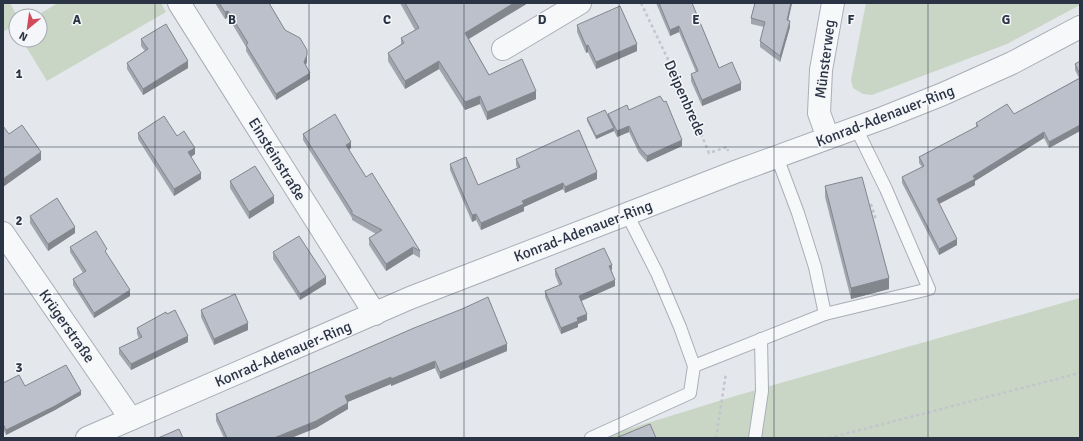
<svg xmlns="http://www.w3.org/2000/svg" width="1083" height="441" viewBox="0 0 1083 441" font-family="Signika,sans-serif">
	<rect width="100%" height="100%" fill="#e4e7ec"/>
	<!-- green -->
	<g fill="#c9d6c5">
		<polygon points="3,3 10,3 17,16 16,24 3,32"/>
		<polygon points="58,3 161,3 166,12 47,81 22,40 40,40 40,16 36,16"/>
		<polygon points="866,3 1080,3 1080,5 1007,44 872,95 863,94 853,88 851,80"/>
		<polygon points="1080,298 1080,438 599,438 735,396"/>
	</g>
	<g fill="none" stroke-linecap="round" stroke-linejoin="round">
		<!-- service casing -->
		<g stroke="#a9aeb7" stroke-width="14">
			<g id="service">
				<polyline points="627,214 657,273 680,327 694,366 825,314 815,267 798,213 777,157"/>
				<polyline points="825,314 929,289 886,189 856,128"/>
				<polyline points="591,438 690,393 694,366"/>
				<polyline points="755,438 762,391 761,339"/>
			</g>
		</g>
		<!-- minor casing -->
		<g stroke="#a9aeb7" stroke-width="24">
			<g id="minor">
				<polyline points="179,3 375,314"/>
				<polyline points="503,49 580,3"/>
				<polyline points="828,138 819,113 821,70 833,3"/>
				<polyline points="3,233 131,419"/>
			</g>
		</g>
		<!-- tertiary casing -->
		<g stroke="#a9aeb7" stroke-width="24">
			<polyline id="tertiary" points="87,438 410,298 627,214 735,172 883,118 943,94 1012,63 1080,27"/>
		</g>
		<!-- path -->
		<g stroke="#c2c5cb" stroke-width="2.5" stroke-dasharray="3 3" stroke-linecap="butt">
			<polyline points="641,3 686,97 709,153 727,147 728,151"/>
			<polyline points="871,204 875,217 879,216"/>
			<polyline points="716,438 726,373"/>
			<polyline points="829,438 1080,373"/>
		</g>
		<!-- service -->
		<use href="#service" stroke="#f7f8fa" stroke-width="12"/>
		<!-- minor -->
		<use href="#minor" stroke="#f7f8fa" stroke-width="22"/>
		<!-- tertiary -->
		<use href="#tertiary" stroke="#f7f8fa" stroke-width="22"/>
	</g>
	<!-- wall -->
	<g fill="#a1a5ae">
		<polygon points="215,3 269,3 285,30 307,62 306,65 310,79 276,100 246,51 246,47 228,17 225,19"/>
		<polygon points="400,3 528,3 469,39 489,75 536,99 487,120 480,104 465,110 439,69 405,89 388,61 388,53 401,44 401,38 415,30"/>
		<polygon points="656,3 692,3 719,68 741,90 702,106 691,81 691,74 696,72 679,32 670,36"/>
		<polygon points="755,3 792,3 788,20 790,27 780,62 760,47 760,41 764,27 751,24 751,18"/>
		<polygon points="577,25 637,51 596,69 588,52 586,53 577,32"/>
		<polygon points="141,39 188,68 143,95 127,69 127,63 145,51 141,46"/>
		<polygon points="1080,61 1080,131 1049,148 1044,138 975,181 975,185 939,204 957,245 939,255 902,183 902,177 922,167 919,163 919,157 976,127 976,123 1014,114 1079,78 1075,70 1075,64"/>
		<polygon points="608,114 682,146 647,162 639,153 629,132 617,137 614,131 596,139 587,121 587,118 608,116"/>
		<polygon points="138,133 177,136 195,154 191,157 201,179 174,196 138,139"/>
		<polygon points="303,134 351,148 349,150 366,177 420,251 420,258 413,254 386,271 369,245 369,238 376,234 352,220 352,218 303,140"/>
		<polygon points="516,159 597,179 565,193 563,189 524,207 524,211 481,230 476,220 472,222 450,170 450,164 478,185 517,168 516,165"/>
		<polygon points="230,181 274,203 249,219 230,188"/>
		<polygon points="825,186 889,289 851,299 825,197"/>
		<polygon points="30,216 75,233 48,251 30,223"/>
		<polygon points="70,247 107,255 130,296 94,318 73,285 73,279 83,273 70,252"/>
		<polygon points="273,252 326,284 300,300 273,259"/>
		<polygon points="555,269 612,271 615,286 581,301 587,320 578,324 578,327 561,334 545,297 545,291 559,285 555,275"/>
		<polygon points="201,310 248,330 214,345 201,317"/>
		<polygon points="167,314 188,342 131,370 119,354 119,348 139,339 137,334 137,328"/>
		<polygon points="414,328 507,351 440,379 435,368 391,386 391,384 348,402 348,409 316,428 291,438 224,438 216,421 216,414"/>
		<polygon points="3,383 25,386 81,395 55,410 6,435 3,429"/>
	</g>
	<!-- shaded-wall -->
	<g fill="#83868d">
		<polygon points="514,3 528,3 465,41 465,33"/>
		<polygon points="791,3 792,3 787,26 787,20"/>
		<polygon points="228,11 228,17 225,19 225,12"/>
		<polygon points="790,21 790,27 780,62 780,56"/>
		<polygon points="679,26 679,32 670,36 670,30"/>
		<polygon points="637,44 637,51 596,69 596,62"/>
		<polygon points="588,45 588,52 586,53 586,46"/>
		<polygon points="307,55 307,62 304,69 304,62"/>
		<polygon points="188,61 188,68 143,95 143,89"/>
		<polygon points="439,61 439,69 405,89 405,81"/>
		<polygon points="310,73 310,79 276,100 276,94"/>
		<polygon points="741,83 741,90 702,106 702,100"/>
		<polygon points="536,91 536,99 487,120 487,112"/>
		<polygon points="480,96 480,104 465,110 465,102"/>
		<polygon points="1080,125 1080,131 1049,148 1049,142"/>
		<polygon points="629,126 629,132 617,137 617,131"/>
		<polygon points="614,128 614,131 596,139 596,136"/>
		<polygon points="1044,132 1044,138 975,181 975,185 937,205 937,199"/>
		<polygon points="682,140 682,146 647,162 647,156"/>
		<polygon points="351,142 351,148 346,151 346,145"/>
		<polygon points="195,148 195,154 188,159 188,152"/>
		<polygon points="41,152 41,160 3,187 3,179"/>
		<polygon points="597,172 597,179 565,193 565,187"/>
		<polygon points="201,173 201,179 174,196 174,189"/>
		<polygon points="563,183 563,189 524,207 524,211 481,230 481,223 522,201"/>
		<polygon points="274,196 274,203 249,219 249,212"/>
		<polygon points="476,214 476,220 472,222 472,215"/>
		<polygon points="75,227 75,233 48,251 48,244"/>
		<polygon points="957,239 957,245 939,255 939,249"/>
		<polygon points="413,247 413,254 386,271 386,264"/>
		<polygon points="612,265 612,271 609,266"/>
		<polygon points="326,277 326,284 300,300 300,294"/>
		<polygon points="889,278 889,289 851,299 851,288"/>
		<polygon points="615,280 615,286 579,302 579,296"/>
		<polygon points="130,290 130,296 94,318 94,313"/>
		<polygon points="587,314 587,320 578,324 578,327 561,334 561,328 577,318"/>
		<polygon points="248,323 248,330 214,345 214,339"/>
		<polygon points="188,336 188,342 131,370 131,364"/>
		<polygon points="507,344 507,351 440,379 440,372"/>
		<polygon points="435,361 435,368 391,386 391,379"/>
		<polygon points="391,377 391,384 345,403 345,396"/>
		<polygon points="81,391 81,395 55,410 6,435 6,430"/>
		<polygon points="348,403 348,409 316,428 291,438 274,438"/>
	</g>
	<!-- building -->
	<g fill="#bbc0ca" stroke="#83868d">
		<polygon points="219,3 269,3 285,30 300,38 307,50 307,55 304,62 310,73 276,94 246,45 248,43 228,11 225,12"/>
		<polygon points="405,3 514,3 465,33 489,75 522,59 536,91 487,112 480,96 465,102 439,61 405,81 388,53 404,43 401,38 419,28"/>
		<polygon points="659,3 692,3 719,68 732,62 741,83 702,100 691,74 698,71 679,26 670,30"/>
		<polygon points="755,3 791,3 787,20 790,21 780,56 760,41 765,22 751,18"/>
		<polygon points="620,6 637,44 596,62 588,45 586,46 577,25"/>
		<polygon points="166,24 188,61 143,89 127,63 148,49 141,39"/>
		<polygon points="1080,61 1080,74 1075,64"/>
		<polygon points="1080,78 1080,125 1049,142 1044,132 973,176 975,179 937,199 957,239 939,249 902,177 924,166 919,157 978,126 976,123 1007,104 1014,114"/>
		<polygon points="660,96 664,102 666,101 682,140 647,156 639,147 629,126 617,131 608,114 627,105 629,110"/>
		<polygon points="605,110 614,128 596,136 587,118"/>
		<polygon points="335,114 351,142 346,145 366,177 372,173 420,251 413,247 386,264 369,238 382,230 352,214 352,211 303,134"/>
		<polygon points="164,116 177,136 184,131 189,139 195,148 188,152 201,173 174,189 138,133"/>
		<polygon points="22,125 41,152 3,179 3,126 9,134"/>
		<polygon points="579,130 597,172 565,187 563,183 522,201 524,204 481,223 476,214 472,215 450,164 466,157 478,185 520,167 516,159"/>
		<polygon points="255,166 274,196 249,212 230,181"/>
		<polygon points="862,177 889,278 851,288 825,186"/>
		<polygon points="57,198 75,227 48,244 30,216"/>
		<polygon points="96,231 107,249 105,251 130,290 94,313 73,279 86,271 70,247"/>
		<polygon points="299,236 326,277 300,294 273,252"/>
		<polygon points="604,248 612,265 609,266 615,280 579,296 587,314 577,318 578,321 561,328 545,291 562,284 555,269"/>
		<polygon points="235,294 248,323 214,339 201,310"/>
		<polygon points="488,297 507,344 440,372 435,361 391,379 391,377 345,396 348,403 316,421 274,438 227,438 216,414 414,328 462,309"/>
		<polygon points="175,310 188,336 131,364 119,348 142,337 137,328 166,312 167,314"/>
		<polygon points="66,365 81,391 55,406 6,430 3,424 3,383 19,375 25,386"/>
		<polygon points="650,424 656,438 616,438"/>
		<polygon points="179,429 183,438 158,438"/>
	</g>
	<!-- grid -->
	<path fill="none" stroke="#2b3445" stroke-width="1" stroke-opacity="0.55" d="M155 3V438M309 3V438M464 3V438M619 3V438M774 3V438M928 3V438M3 147H1080M3 294H1080"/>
	<g text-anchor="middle" stroke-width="3" stroke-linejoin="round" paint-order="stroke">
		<!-- street labels -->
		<g font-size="15" fill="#2b3445" stroke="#f4f6f9">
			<text transform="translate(825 59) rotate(-83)" y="5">Münsterweg</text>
			<text transform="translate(685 98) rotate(66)" y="5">Deipenbrede</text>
			<text transform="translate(885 116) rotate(-21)" y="5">Konrad-Adenauer-Ring</text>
			<text transform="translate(277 159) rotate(58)" y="5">Einsteinstraße</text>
			<text transform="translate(583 231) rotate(-21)" y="5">Konrad-Adenauer-Ring</text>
			<text transform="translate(67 326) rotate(55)" y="5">Krügerstraße</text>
			<text transform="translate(283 354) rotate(-23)" y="5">Konrad-Adenauer-Ring</text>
		</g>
	</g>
	<g font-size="13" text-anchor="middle" font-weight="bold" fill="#2b3445" stroke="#f4f6f9" stroke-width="3" stroke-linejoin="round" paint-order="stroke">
		<text x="77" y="24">A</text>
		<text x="232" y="24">B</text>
		<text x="387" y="24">C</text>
		<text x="542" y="24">D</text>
		<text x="696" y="24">E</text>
		<text x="851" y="24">F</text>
		<text x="1006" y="24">G</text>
		<text x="19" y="78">1</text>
		<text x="19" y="225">2</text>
		<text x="19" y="372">3</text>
	</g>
	<!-- border -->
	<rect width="1083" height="441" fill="none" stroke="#2b3445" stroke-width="8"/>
	<!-- north arrow -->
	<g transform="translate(28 28) rotate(209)"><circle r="19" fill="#f4f6f9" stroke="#a4a8b1"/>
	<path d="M0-3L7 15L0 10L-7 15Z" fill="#d1495b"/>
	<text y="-6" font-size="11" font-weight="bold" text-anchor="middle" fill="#2b3445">N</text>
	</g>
</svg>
